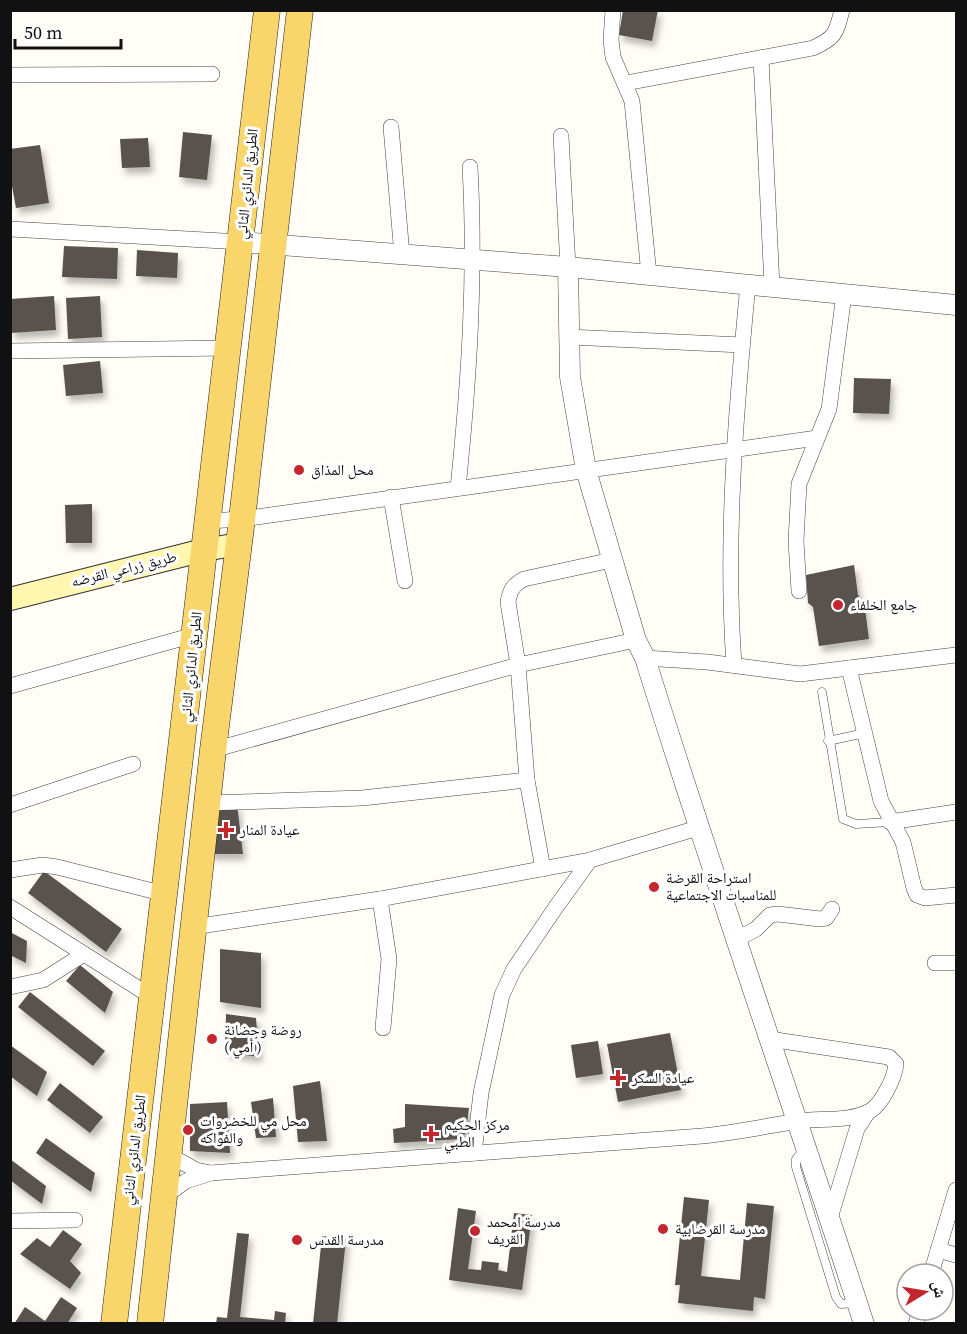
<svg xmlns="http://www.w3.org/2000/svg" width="967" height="1334" viewBox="0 0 967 1334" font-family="'Source Serif 4','Noto Naskh Arabic',serif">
	<defs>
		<filter id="shadow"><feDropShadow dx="3.5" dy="6" stdDeviation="3" flood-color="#0004"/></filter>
	</defs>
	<rect width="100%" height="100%" fill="#fffdf5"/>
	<!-- building -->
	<g fill="#5a524d" filter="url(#shadow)">
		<polygon points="623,10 658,10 652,41 619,35"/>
		<polygon points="183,132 212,135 207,180 179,177"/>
		<polygon points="148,138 150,167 122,168 120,139"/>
		<polygon points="40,145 49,203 16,208 10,175 10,149"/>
		<polygon points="64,246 118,248 117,279 62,277"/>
		<polygon points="137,250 178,253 177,278 136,276"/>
		<polygon points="54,296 56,330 11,333 10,299"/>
		<polygon points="100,296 102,337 68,339 66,298"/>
		<polygon points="100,361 103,393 66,396 63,365"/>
		<polygon points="854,378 891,379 889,414 853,413"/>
		<polygon points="92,504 92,543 66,543 65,505"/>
		<polygon points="854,565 858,595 864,601 869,639 819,646 813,607 808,603 806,575"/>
		<polygon points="237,804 243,854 209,854 215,806"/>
		<polygon points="44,871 122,929 106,952 28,893"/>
		<polygon points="10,932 27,941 26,963 10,955"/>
		<polygon points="220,949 261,953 261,1008 220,1002"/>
		<polygon points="80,965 113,992 105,1013 66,981"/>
		<polygon points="30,992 105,1051 93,1066 18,1007"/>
		<polygon points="226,1014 256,1018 259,1057 225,1052"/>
		<polygon points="670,1033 681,1090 618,1102 607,1044"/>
		<polygon points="598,1041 603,1074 576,1078 571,1045"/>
		<polygon points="10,1045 47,1072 37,1096 10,1076"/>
		<polygon points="320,1081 327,1141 298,1142 293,1086"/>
		<polygon points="60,1083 103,1117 90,1133 47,1100"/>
		<polygon points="273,1098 276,1137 256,1138 251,1102"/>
		<polygon points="227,1102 230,1153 190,1151 190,1104"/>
		<polygon points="405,1104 469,1108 466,1132 462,1139 394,1143 393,1129 405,1127"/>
		<polygon points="46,1138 95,1173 91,1192 36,1153"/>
		<polygon points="10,1159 46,1186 42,1204 10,1180"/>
		<polygon points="684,1197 709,1200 701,1276 740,1280 747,1203 774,1206 765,1299 754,1297 753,1311 678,1303 680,1285 675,1285"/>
		<polygon points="458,1208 476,1211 468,1269 481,1270 482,1261 499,1263 498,1270 507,1272 514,1213 532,1215 522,1290 449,1280"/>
		<polygon points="63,1230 82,1244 70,1261 81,1273 70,1289 20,1254 37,1238 50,1247"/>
		<polygon points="237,1233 249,1234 240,1317 274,1320 275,1311 286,1313 285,1324 216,1324 217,1317 227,1318"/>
		<polygon points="322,1236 346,1239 337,1324 313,1324"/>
		<polygon points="61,1297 77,1308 67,1324 14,1324 25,1307 45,1321"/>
	</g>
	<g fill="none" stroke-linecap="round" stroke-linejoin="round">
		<!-- service casing -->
		<g stroke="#444" stroke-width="9">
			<g id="service">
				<polyline points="822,692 843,819 856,824 890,822"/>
				<polyline points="828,741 865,733"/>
				<polyline points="804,1149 796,1159 796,1167 836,1297 841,1304 857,1303"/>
			</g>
		</g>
		<!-- minor casing -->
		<g stroke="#444" stroke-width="16">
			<g id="minor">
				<polyline points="613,10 611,40 613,57 632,101 649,275"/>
				<polyline points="761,58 772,286"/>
				<polyline points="10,75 212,74"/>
				<path d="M626 83 813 48C835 38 836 34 842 10"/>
				<polyline points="391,127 402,255"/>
				<polyline points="561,136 568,267"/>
				<polyline points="10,229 241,242"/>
				<polyline points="569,337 742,345"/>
				<polyline points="10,351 228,348"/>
				<path d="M458 488C469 381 476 275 470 167"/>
				<polyline points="391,497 405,581"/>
				<polyline points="208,521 242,519 817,438"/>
				<polyline points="799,591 796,541 799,484 829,409 844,294"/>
				<polyline points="645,658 707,662 800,674 956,655"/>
				<path d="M734 665C725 538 736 410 748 284"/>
				<polyline points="849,668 881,801 903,842 914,888 917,895 925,898 956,895"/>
				<polyline points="10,686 194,635"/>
				<polyline points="213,750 518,665 636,640"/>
				<polyline points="207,803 362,798 527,780"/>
				<polyline points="10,805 133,764"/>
				<polyline points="890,822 956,812"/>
				<path d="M543 869 527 780 518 665 508 602C510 590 513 585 524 579L612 560"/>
				<polyline points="10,870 43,865 57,867 165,894"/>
				<polyline points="380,899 389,959 383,1028"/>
				<polyline points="10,907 152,997"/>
				<polyline points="193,927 380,899 590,860"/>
				<polyline points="737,939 756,929 770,915 778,914 820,919 826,918 832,909"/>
				<polyline points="935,963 956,963"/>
				<polyline points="10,987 43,980 84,954"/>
				<polyline points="474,1153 481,1093 502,995 514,969 556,907 590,860 698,828"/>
				<polyline points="169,1155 196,1170 211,1173"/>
				<path d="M165 1196 186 1181 211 1173 702 1136C735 1133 766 1126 798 1121 820 1118 851 1122 870 1111 882 1104 895 1077 896 1064L889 1057 769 1039"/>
				<polyline points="830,1218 857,1129 868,1112"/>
				<polyline points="10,1221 75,1220"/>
				<polyline points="938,1250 956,1255"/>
				<polyline points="931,1274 956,1190"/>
				<polyline points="916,1324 920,1310"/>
			</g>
		</g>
		<!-- tertiary casing -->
		<g stroke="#444" stroke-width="21">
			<g id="tertiary">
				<polyline points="241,242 568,267 956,305"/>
				<path d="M568 267 570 377 586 470 636 640 645 658C714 881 792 1101 864 1324"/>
			</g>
		</g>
		<!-- secondary casing -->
		<g stroke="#333" stroke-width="24">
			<polyline id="secondary" points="10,599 204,550 239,544"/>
		</g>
		<!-- primary casing -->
		<g stroke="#222" stroke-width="27">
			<g id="primary">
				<polyline points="114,1324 267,10"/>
				<polyline points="150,1324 213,750 242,519 300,10"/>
			</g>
		</g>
		<!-- service -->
		<use href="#service" stroke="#fff" stroke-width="8"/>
		<!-- minor -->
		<use href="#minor" stroke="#fff" stroke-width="15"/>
		<!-- tertiary -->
		<use href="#tertiary" stroke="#fff" stroke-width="20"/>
		<!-- secondary -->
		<use href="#secondary" stroke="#fff6b0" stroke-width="22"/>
		<!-- primary -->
		<use href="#primary" stroke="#f9d66b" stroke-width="26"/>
	</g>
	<!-- markers -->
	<g fill="#c4262e" stroke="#fff" stroke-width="2">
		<circle cx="299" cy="470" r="6"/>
		<circle cx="838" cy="605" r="6"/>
		<path d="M223 821h6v6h6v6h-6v6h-6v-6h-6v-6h6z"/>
		<circle cx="654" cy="887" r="6"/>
		<circle cx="212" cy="1039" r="6"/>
		<path d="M615 1069h6v6h6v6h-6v6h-6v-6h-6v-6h6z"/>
		<circle cx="188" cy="1130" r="6"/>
		<path d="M428 1125h6v6h6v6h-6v6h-6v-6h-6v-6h6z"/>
		<circle cx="663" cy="1229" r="6"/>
		<circle cx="475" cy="1231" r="6"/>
		<circle cx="297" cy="1240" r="6"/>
	</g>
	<g text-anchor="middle" stroke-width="6" stroke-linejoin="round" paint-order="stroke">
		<!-- street labels -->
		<g font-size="15" fill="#111" stroke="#fff">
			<text transform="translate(247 184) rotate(-84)" y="5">الطريق الدائري الثاني</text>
			<text transform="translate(124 569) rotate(-14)" y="5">طريق زراعي القرضه</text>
			<text transform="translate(191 667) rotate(-84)" y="5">الطريق الدائري الثاني</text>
			<text transform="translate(134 1150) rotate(-83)" y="5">الطريق الدائري الثاني</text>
		</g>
		<!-- poi labels -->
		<g font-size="15" fill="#111" stroke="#fff" text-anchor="start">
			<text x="311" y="475">محل المذاق</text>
			<text x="850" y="610">جامع الخلفاء</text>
			<text x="240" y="835">عيادة المنار</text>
			<text x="666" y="883">استراحة القرضة<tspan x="666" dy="17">للمناسبات الاجتماعية</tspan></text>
			<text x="224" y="1035">روضة وحضانة<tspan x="224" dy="17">( أمي )</tspan></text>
			<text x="632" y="1083">عيادة السكر</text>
			<text x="200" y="1126">محل مي للخضروات<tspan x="200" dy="17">والفواكه</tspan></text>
			<text x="444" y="1130">مركز الحكيم<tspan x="444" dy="17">الطبي</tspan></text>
			<text x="487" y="1227">مدرسة امحمد<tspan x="487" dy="17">القريف</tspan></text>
			<text x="675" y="1234">مدرسة القرضابية</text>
			<text x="309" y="1245">مدرسة القدس</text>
		</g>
	</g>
	<!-- border -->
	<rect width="967" height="1334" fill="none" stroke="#111111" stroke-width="24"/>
	<!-- north arrow -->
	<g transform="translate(925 1292) rotate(79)"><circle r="28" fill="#ffffff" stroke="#a0a0a0" stroke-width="1.5"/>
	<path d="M0-4.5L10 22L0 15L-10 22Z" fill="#c4262e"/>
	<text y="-9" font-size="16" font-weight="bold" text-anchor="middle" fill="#111111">ش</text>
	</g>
	<!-- scale -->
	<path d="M15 39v9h106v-9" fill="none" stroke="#111111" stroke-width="3"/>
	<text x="24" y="39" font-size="18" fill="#111111" stroke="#ffffff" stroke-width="4.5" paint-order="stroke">50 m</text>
</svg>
